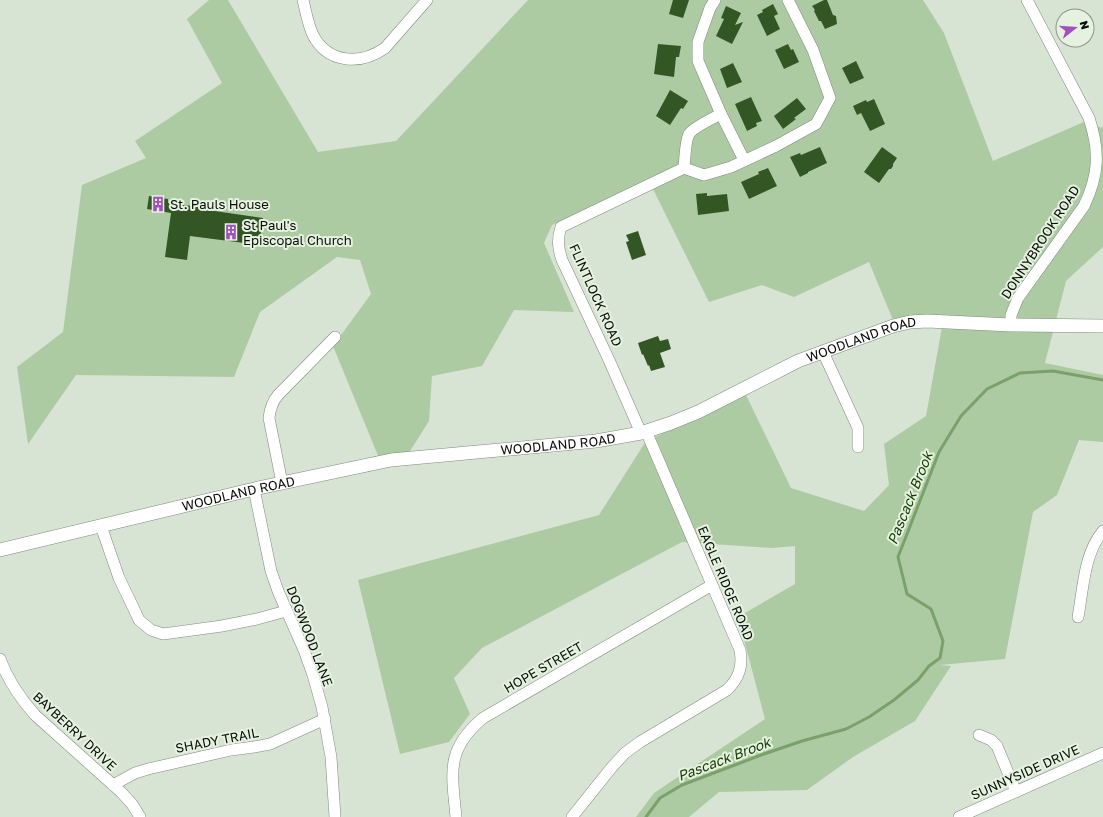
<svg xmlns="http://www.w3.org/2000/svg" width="1103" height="817" viewBox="0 0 1103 817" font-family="'Golos Text',sans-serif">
	<rect width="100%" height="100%" fill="#d7e4d3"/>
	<!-- green -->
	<polygon fill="#adcba3" points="209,0 228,0 318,152 396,141 528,0 923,0 944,33 993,161 1084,122 1103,128 1103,247 1066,281 1045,363 1103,375 1103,442 1079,440 1057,495 1033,512 1005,659 940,665 951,666 915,721 853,757 807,790 719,792 689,817 636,817 654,793 765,719 738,617 795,584 795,546 773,548 682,542 482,648 454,678 470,714 449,742 400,754 358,580 599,515 646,441 746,395 791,488 864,511 889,485 884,444 926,416 942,327 895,325 869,262 794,297 762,285 709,302 649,181 552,225 544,243 574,312 514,310 482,366 432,376 429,421 405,459 381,463 333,346 371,294 360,260 337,257 260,312 234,377 76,375 28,444 17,367 63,332 82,185 146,158 135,141 222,83 187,19"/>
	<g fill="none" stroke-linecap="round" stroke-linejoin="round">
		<!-- stream -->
		<polyline stroke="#7aa16b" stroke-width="3" points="646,817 660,798 682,785 764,754 802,741 846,729 869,717 894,700 918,680 929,666 940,658 943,641 931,609 907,594 898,557 939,452 961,416 987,389 1020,373 1053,371 1103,380"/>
	</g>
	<!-- building -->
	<g fill="#335724">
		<polygon points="673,0 689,0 683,18 669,14"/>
		<polygon points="824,0 827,0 833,15 836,16 837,24 825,29 821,21 819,21 814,11 815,10 812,6"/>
		<polygon points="773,4 778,14 774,16 780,29 767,36 757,15 763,12 762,10"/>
		<polygon points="726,6 741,13 735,25 743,22 732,44 716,36 724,19 721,18"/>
		<polygon points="658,44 681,46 679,57 676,57 674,77 654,74"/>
		<polygon points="788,44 791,50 793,49 799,62 784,69 775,50"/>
		<polygon points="856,61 864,78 850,84 842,68"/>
		<polygon points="733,63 742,82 727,88 720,69"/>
		<polygon points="670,90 688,101 683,109 681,108 670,125 656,116"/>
		<polygon points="751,97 762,121 756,123 757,126 747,131 735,104"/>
		<polygon points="797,98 806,109 794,118 796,119 783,129 774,116"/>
		<polygon points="874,99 885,124 870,131 861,113 857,115 853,106 866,100 867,102"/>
		<polygon points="820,147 827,163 808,172 808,173 800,177 790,157 800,153 801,155"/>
		<polygon points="882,147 897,158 893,164 893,166 891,169 889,169 879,183 864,172"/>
		<polygon points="768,168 777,186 749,199 741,182 759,174 758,172"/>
		<polygon points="707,193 707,196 727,194 729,211 698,215 696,194"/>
		<polygon points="149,196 168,199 168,203 201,207 201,209 263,218 259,245 190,236 187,260 165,257 171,213 147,209"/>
		<polygon points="638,231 646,255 632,260 626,242 629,241 626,235"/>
		<polygon points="658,336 660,341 668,339 671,349 660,353 665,367 651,371 649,365 648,366 643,354 642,355 638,343"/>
	</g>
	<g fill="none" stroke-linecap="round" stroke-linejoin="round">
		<!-- minor casing -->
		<g stroke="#7f8b7b" stroke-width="12">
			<g id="minor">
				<path d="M303 0C306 12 308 25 313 35 328 64 361 65 385 48L427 0"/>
				<polyline points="715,0 710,8 698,42 698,61 721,114 744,160"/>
				<path d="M684 168C685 159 685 142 689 134 694 127 713 118 721 114"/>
				<path d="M1011 325V315L1018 298 1084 206C1099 175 1100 151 1089 118L1027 0"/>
				<polyline points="823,352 858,428 858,447"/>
				<path d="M641 433 609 360 562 260C558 248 557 239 561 227L684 168 704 175 731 167 776 146 816 124 830 98 813 50 788 0"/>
				<path d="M282 483 269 418C270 409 272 402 278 395L335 337"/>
				<polyline points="254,489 271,571 278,591 304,650 313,675 322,707 331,757 335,817"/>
				<polyline points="101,526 119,578 133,607 139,620 151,630 163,634 222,626 257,619 286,611"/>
				<path d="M1078 617C1083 590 1084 553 1103 531"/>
				<path d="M0 659C8 681 20 698 35 715L121 792 132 804 140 817"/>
				<polyline points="979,735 991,740 997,746 1016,792"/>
				<polyline points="113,785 135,773 148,769 231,750 254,747 270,744 325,719"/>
				<path d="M456 817C452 773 445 750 483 718L712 585"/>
				<path d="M572 817 612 767 625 753 640 742 727 690C739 678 743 667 740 650L646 431"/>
				<polyline points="959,817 1103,753"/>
			</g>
		</g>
		<!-- tertiary casing -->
		<g stroke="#7f8b7b" stroke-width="14">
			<g id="tertiary">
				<path id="s1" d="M0 550 254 489 391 460 596 441 641 433 671 423 698 412 798 361 893 326 910 322 927 321 1011 325 1103 326"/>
			</g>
		</g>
		<!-- minor -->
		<use href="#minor" stroke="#fff" stroke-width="11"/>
		<!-- tertiary -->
		<use href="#tertiary" stroke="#fff" stroke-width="13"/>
	</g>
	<!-- icons -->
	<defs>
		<g id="building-bare" transform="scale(1.2)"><path d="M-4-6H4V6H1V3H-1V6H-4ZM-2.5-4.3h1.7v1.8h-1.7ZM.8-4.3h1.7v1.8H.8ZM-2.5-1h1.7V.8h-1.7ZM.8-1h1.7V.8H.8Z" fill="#a44fbe" stroke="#e5f2e0" stroke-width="2.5" paint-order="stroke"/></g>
	</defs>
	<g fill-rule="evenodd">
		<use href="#building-bare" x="158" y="204"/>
		<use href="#building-bare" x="231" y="232"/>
	</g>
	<g text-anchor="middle" stroke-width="4" stroke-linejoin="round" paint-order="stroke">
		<!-- poi labels -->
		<g font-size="13" fill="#090d08" stroke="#e5f2e0" text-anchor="start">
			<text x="170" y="209">St. Pauls House</text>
			<text x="243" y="230">St Paul's<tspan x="243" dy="15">Episcopal Church</tspan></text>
		</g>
		<!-- street labels -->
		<g font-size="13" fill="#090d08" stroke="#e5f2e0">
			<text transform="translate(1040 242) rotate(-57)" y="5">DONNYBROOK ROAD</text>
			<text transform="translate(596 295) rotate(66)" y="5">FLINTLOCK ROAD</text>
			<text dy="5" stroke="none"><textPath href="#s1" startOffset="893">WOODLAND ROAD</textPath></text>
			<text dy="5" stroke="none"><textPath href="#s1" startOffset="569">WOODLAND ROAD</textPath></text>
			<text dy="5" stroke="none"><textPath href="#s1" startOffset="245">WOODLAND ROAD</textPath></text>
			<text transform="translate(726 583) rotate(67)" y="5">EAGLE RIDGE ROAD</text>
			<text transform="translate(310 636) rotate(69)" y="5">DOGWOOD LANE</text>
			<text transform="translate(543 667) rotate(-30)" y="5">HOPE STREET</text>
			<text transform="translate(75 731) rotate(43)" y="5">BAYBERRY DRIVE</text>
			<text transform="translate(217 740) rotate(-11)" y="5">SHADY TRAIL</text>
			<text transform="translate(1025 772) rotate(-24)" y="5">SUNNYSIDE DRIVE</text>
		</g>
		<!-- water labels -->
		<g font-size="14" font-style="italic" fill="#153c01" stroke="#e5f2e0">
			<text transform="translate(910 498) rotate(-68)" y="5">Pascack Brook</text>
			<text transform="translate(724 759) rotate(-21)" y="5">Pascack Brook</text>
		</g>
	</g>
	<!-- north arrow -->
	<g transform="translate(1075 28) rotate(73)"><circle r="19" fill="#e5f2e0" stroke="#8d968a"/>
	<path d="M0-3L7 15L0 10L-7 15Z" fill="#a44fbe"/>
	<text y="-6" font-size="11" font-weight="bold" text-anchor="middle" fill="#090d08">N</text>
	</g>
</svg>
